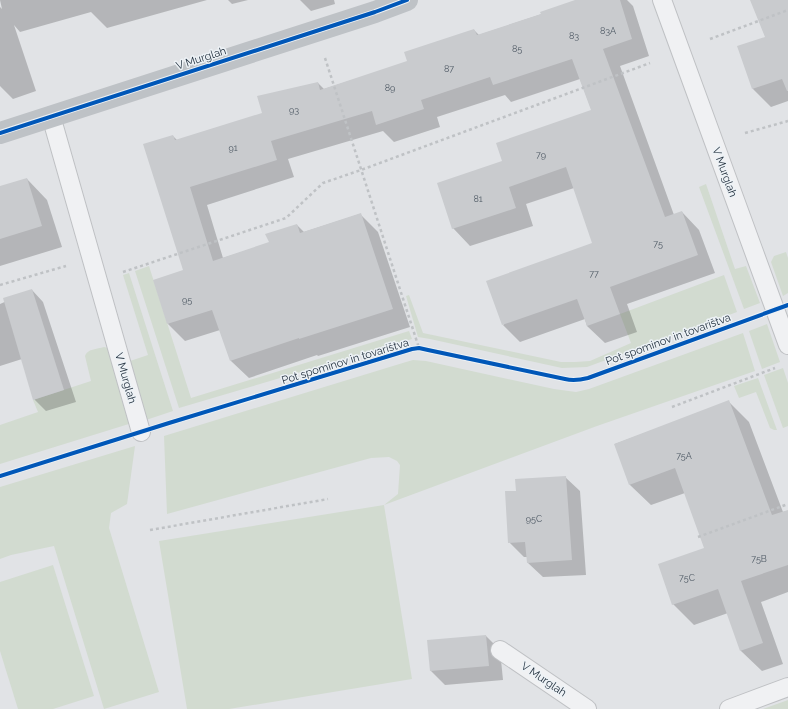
<svg xmlns="http://www.w3.org/2000/svg" width="788" height="709" viewBox="0 0 788 709" font-family="Raleway,sans-serif">
	<rect width="100%" height="100%" fill="#e1e3e6"/>
	<!-- green -->
	<g fill="#d2dbd0">
		<polygon points="706,184 735,269 746,266 760,303 744,309 699,187"/>
		<polygon points="786,252 788,258 788,293 783,296 771,262 774,256"/>
		<polygon points="149,266 191,398 409,331 412,339 179,408 135,271"/>
		<polygon points="129,273 173,411 146,420 130,361 148,355 123,275"/>
		<polygon points="724,275 737,312 587,367 562,368 430,339 418,337 406,296 409,295 423,333 561,362 575,362 590,361 631,343 620,314"/>
		<polygon points="767,324 780,362 762,369 749,331"/>
		<polygon points="743,333 755,371 597,426 384,505 412,679 229,709 187,709 159,541 384,505 398,494 400,465 397,461 389,457 371,458 167,514 164,436 406,362 413,360 426,361 554,389 576,392 589,389"/>
		<path d="M104 347 108 348 132 423 0 464V425L38 412 33 400 91 381 85 356C87 349 97 349 104 347Z"/>
		<polygon points="783,368 788,383 788,426 783,428 764,375"/>
		<polygon points="758,378 777,430 774,430 770,428 756,392 739,398 734,386"/>
		<polygon points="135,446 127,504 111,513 109,528 159,692 104,709 54,546 11,555 0,559 0,487"/>
		<polygon points="53,565 94,696 53,709 18,709 0,651 0,582"/>
		<polygon points="788,700 788,709 763,709"/>
	</g>
	<!-- shadow -->
	<g fill="#0003">
		<polygon points="0,0 207,0 107,28 91,12 20,32 14,25 36,91 13,99 0,86 0,7 2,9"/>
		<polygon points="228,0 248,0 232,4"/>
		<polygon points="300,0 334,0 335,4 311,11"/>
		<polygon points="578,0 627,0 633,6 649,56 620,66 674,215 682,212 699,230 715,273 627,304 637,332 605,343 587,326 585,319 520,342 503,325 593,243 574,188 526,204 533,226 470,246 453,228 503,162 592,111 580,79 511,102 505,95 437,117 440,127 394,142 383,131 288,159 294,177 207,205 223,258 270,243 297,225 304,232 360,214 378,232 410,327 318,356 317,355 249,378 231,361 220,330 185,341 168,324 184,271 173,136 178,141 263,114 318,83 324,89 409,62 474,30 479,35 542,14"/>
		<polygon points="751,0 788,0 788,101 771,107 753,89 739,47 766,38"/>
		<polygon points="27,179 47,200 62,247 0,266 0,187"/>
		<polygon points="32,290 43,302 76,402 46,411 34,399 22,359 0,366 0,304"/>
		<polygon points="729,402 749,422 783,512 788,511 788,592 761,602 783,664 762,671 741,651 728,613 694,625 673,604 705,548 685,493 651,505 630,485 615,444"/>
		<polygon points="565,477 580,491 586,575 543,577 528,563 528,557 524,557 509,542 517,492"/>
		<polygon points="486,636 500,650 503,680 445,685 430,670"/>
	</g>
	<!-- building -->
	<g fill="#c9cbce">
		<polygon points="575,0 620,0 632,39 603,49 665,217 682,211 698,255 610,287 620,314 587,326 577,299 502,325 486,281 592,243 566,167 509,187 516,208 452,229 437,183 502,161 496,143 591,110 572,59 493,85 490,77 421,100 424,109 376,125 372,111 271,141 277,160 190,187 213,261 269,242 265,234 297,224 300,233 361,213 393,309 299,339 299,338 230,361 212,310 167,324 153,280 183,270 143,144 173,135 175,140 262,113 257,96 318,82 320,90 407,61 404,52 474,29 477,35 541,14 540,12"/>
		<polygon points="750,0 788,0 788,91 787,91 782,79 752,89 737,46 765,37"/>
		<polygon points="27,178 42,226 0,239 0,186"/>
		<polygon points="32,289 64,390 33,400 3,298"/>
		<polygon points="729,400 772,515 788,510 788,565 741,581 763,643 740,651 718,589 672,605 658,564 704,548 675,468 629,485 614,444"/>
		<polygon points="566,476 572,560 527,563 525,542 508,543 505,491 516,491 515,479"/>
		<polygon points="486,635 489,666 430,671 427,640"/>
	</g>
	<g fill="none" stroke-linecap="round" stroke-linejoin="round">
		<!-- lane casing -->
		<g stroke="#bfc1c4" stroke-width="20">
			<g id="lane">
				<polyline points="662,0 788,345"/>
				<polyline points="51,116 141,432"/>
				<polyline points="500,650 587,709"/>
				<polyline points="729,709 788,687"/>
			</g>
		</g>
		<!-- path -->
		<g stroke="#bfc2c5" stroke-width="2.5" stroke-dasharray="3 3" stroke-linecap="butt">
			<polyline points="710,39 788,10"/>
			<polyline points="325,58 419,348"/>
			<polyline points="745,133 788,121"/>
			<polyline points="123,272 286,218 323,183 361,170 650,63"/>
			<polyline points="0,285 66,266"/>
			<polyline points="672,407 775,368"/>
			<path d="M166 424 412 349 419 348 559 378C569 380 578 380 588 378L750 318"/>
			<polyline points="0,476 116,440"/>
			<polyline points="150,530 328,499"/>
			<polyline points="698,537 788,504"/>
		</g>
		<!-- lane -->
		<use href="#lane" stroke="#f0f1f3" stroke-width="18"/>
		<!-- secondary -->
		<polyline stroke="#bec2c6" stroke-width="22" points="0,133 375,12 407,0"/>
		<!-- cycleway casing -->
		<g stroke="#edf2f6" stroke-width="6">
			<g id="cycleway">
				<polyline points="0,133 375,12 407,0"/>
				<path d="M0 476 169 423 412 349 419 348 428 350 565 379C573 381 580 380 588 378L788 305"/>
			</g>
		</g>
		<!-- cycleway -->
		<use href="#cycleway" stroke="#0057b8" stroke-width="4"/>
	</g>
	<g text-anchor="middle" stroke-width="3" stroke-linejoin="round" paint-order="stroke">
		<!-- number labels -->
		<g font-size="9" fill="#4f5a65">
			<text x="608" y="34">83A</text>
			<text x="574" y="39">83</text>
			<text x="517" y="52">85</text>
			<text x="449" y="72">87</text>
			<text x="390" y="91">89</text>
			<text x="294" y="113">93</text>
			<text x="233" y="151">91</text>
			<text x="541" y="158">79</text>
			<text x="478" y="202">81</text>
			<text x="658" y="247">75</text>
			<text x="594" y="277">77</text>
			<text x="187" y="303">95</text>
			<text x="684" y="459">75A</text>
			<text x="534" y="522">95C</text>
			<text x="759" y="562">75B</text>
			<text x="687" y="581">75C</text>
		</g>
		<!-- street labels -->
		<g font-size="11" fill="#253341" stroke="#edf2f6">
			<text transform="translate(201 58) rotate(-18)" y="4">V Murglah</text>
			<text transform="translate(725 172) rotate(70)" y="4">V Murglah</text>
			<text transform="translate(668 339) rotate(-20)" y="4">Pot spominov in tovarištva</text>
			<text transform="translate(345 361) rotate(-17)" y="4">Pot spominov in tovarištva</text>
			<text transform="translate(126 378) rotate(74)" y="4">V Murglah</text>
			<text transform="translate(544 679) rotate(34)" y="4">V Murglah</text>
		</g>
	</g>
</svg>
